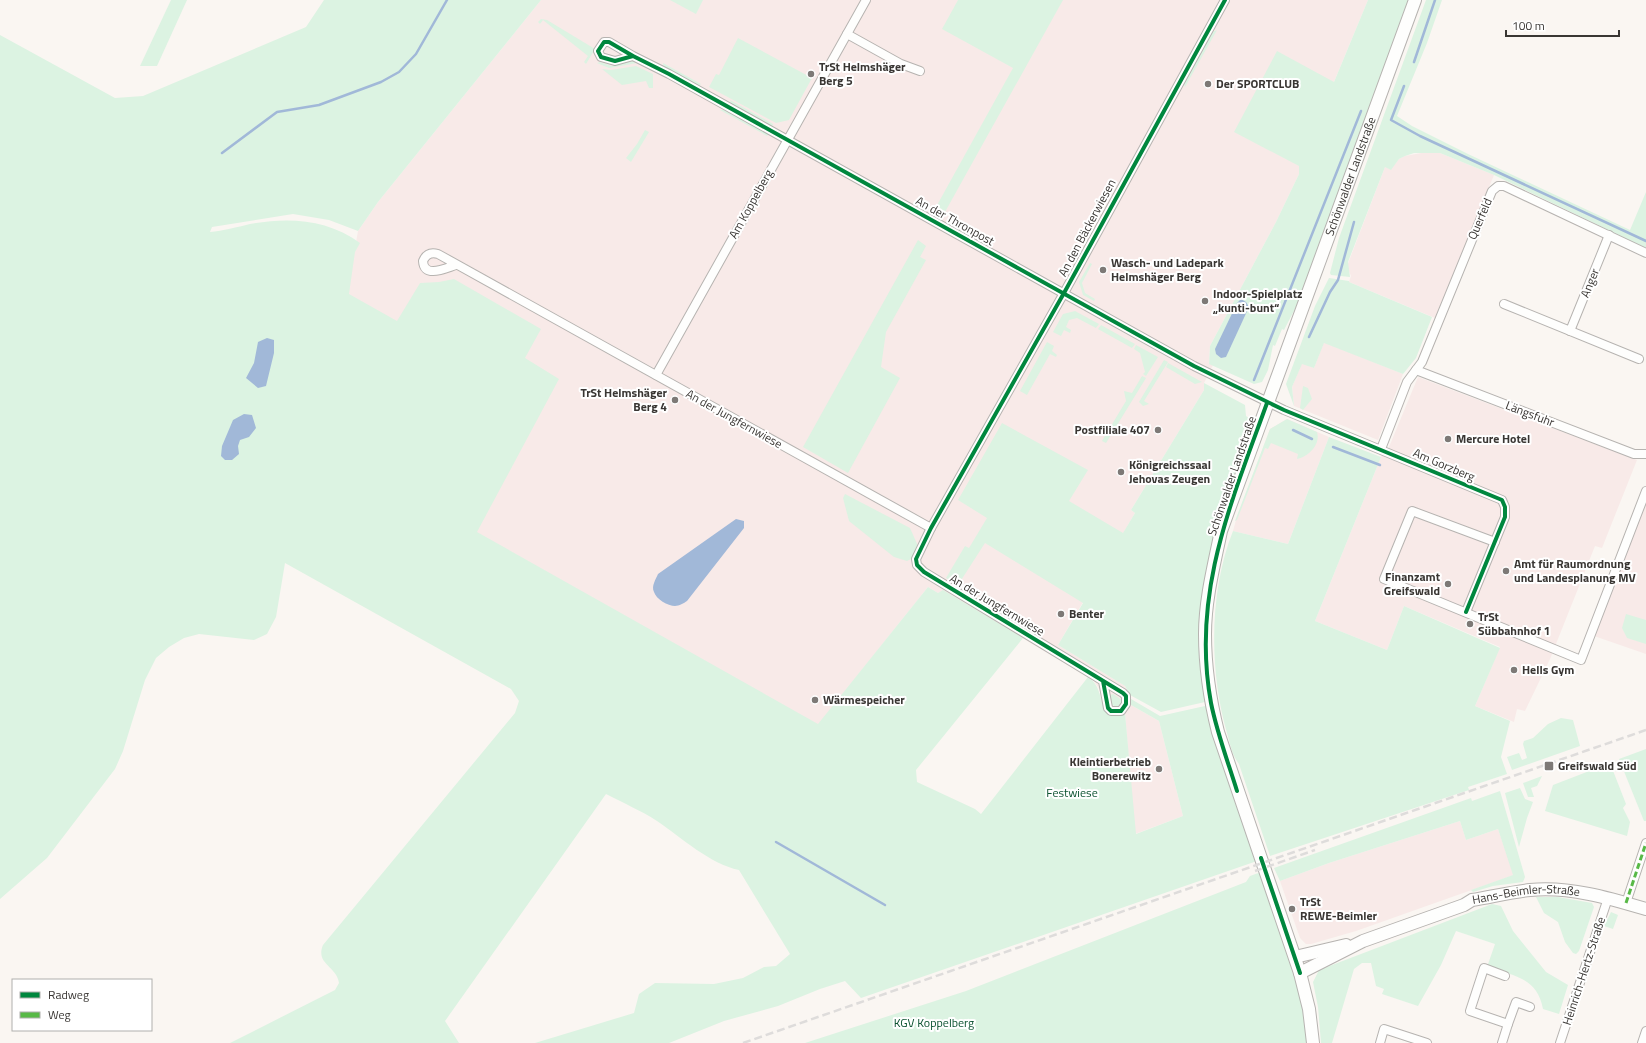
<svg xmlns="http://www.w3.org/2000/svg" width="1646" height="1043" viewBox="0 0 1646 1043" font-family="'Titillium Web',sans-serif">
	<rect width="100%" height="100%" fill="#faf6f2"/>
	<!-- commercial -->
	<g fill="#f8eae8">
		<polygon points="541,0 1368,0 1299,166 1299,174 1276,222 1210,346 1209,363 1213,365 1204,383 1204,390 1131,510 1135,513 1058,645 1125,686 1130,695 1131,705 1159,721 1183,816 1135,834 1125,713 1118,715 1107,712 1104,709 1100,690 1093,680 943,591 938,593 928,587 818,725 321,445 358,231 378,202"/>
		<polygon points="1427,152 1440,153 1494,175 1435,318 1349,282 1351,276 1347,266 1385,167 1391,169 1399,159 1405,156"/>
		<polygon points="1324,342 1403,374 1378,440 1294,406 1292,387 1302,363 1314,368"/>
		<polygon points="1418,377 1637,460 1602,548 1595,546 1550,659 1525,711 1517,709 1514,722 1475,706 1500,647 1404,606 1387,650 1315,621 1381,457 1389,447"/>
		<polygon points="1287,419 1329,437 1288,544 1233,531 1236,520 1270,429"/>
		<polygon points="1646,502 1646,654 1594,636"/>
		<polygon points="1460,821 1466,840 1498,829 1514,875 1356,931 1311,944 1306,944 1300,938 1280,881 1329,863"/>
	</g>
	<!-- green -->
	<g fill="#dcf3e2">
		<polygon points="171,0 187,0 157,66 140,66"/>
		<path d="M324 0H541L378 202 358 231 329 220 293 214 212 227 210 232C223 231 237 227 250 224 289 217 327 219 360 243L355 252 349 294 397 321 420 283 439 282 454 279 541 329 525 358 559 379 477 532 818 724 928 587 938 593 943 590 1023 638 916 770 917 782 975 809 981 814 1088 677C1108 689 1094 722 1125 713L1136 834 1183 816 1159 721 1131 705V699L1160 716 1205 706 1208 707 1257 861 861 998 845 981 820 989 778 1006 724 1021 669 1043H535L634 1013 639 994 655 983 714 984 743 978 764 967 776 966 790 954 739 870C710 864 682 838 657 821 642 811 623 803 606 794L445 1021 459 1043H230L335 990 339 983C337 966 315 964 323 945L515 713 519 701 511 689 285 563 276 617 267 634 254 640 199 634 184 638 169 647 156 658 145 680 123 751 115 769 47 858 0 899V35L115 98 143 96 306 27Z"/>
		<polygon points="670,0 703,0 696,14"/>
		<polygon points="958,0 1063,0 945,212 936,207 1013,68 942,29"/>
		<polygon points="1368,0 1411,0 1317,256 1296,307 1284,330 1282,329 1275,346 1273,345 1268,370 1262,382 1254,384 1209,364 1210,346 1276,222 1299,174 1299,166 1234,132 1277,51 1334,82"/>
		<polygon points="1426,0 1442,0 1427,43 1397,116 1412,126 1468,154 1630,230 1646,192 1646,248 1494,175 1440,153 1414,153 1405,156 1399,159 1391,170 1385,167 1348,262 1350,277 1331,275 1330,273 1339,238"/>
		<polygon points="541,19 547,20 595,49 586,64 584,62 588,56 543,20 540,24 538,22"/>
		<polygon points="1217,30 1185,87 1184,84 1212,32"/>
		<polygon points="738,38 812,78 789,120 776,123 709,87 716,74 719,75"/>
		<polygon points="635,60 649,67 650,70 637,63 609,68 597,63 600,62 612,66"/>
		<polygon points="663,63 701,84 698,86 664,67"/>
		<polygon points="636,66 653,74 653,88 649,88 646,81 622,85 602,69 611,70"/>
		<polygon points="730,100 773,124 772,127 731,104"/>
		<polygon points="720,110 725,110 769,133 767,136"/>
		<polygon points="645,130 649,132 631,162 626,158 637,144"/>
		<polygon points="918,240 926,246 920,257 926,260 886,332 881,367 900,378 848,473 803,447"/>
		<polygon points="1090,263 1092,264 1082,283 1085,293 1095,299 1094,301 1083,295 1079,282"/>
		<polygon points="1329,278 1349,281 1349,282 1432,317 1416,358 1403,374 1324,343 1314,368 1302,364 1292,387 1294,406 1286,384 1315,306"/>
		<polygon points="1075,311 1099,324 1096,328 1077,318 1069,320 1066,327 1071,330 1070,333 1064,330 1061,336 1053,332 1063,314"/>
		<polygon points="1101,325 1135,344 1132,348 1098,329"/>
		<polygon points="1047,342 1054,346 1052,351 1057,355 1056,357 1050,354 1027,395 1020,391"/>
		<polygon points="1136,345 1158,357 1146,376 1143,374 1145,372 1140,353 1134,349"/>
		<polygon points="1164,360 1168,362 1144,401 1149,404 1143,406 1139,402"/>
		<polygon points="1168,363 1202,382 1195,384 1166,367"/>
		<polygon points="1142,376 1146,378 1106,443 1102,441 1126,401 1124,391 1132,393"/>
		<polygon points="1204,383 1245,405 1246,416 1254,422 1223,506 1213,547 1207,700 1205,702 1161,712 1130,695 1125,686 1058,645 1083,603 985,543 958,585 946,578 965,546 969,548 987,518 958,500 1002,423 1088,470 1069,501 1123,533 1135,513 1131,510 1204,390"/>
		<polygon points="1303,386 1308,388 1312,399 1303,410 1300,408"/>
		<path d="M1287 419 1317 432C1321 445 1308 457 1297 459L1298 454 1271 443 1268 449 1265 448 1237 520 1235 521 1270 429Z"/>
		<path d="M1329 437 1381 457 1315 621 1387 650 1404 606 1500 648 1475 706 1510 721 1501 757 1507 774 1468 787 1469 790 1270 856 1239 764C1232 755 1230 744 1227 733 1209 671 1209 591 1233 531L1288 544Z"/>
		<polygon points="845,494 910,528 918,546 911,559 907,561 894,557 849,521 843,498"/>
		<polygon points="1626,614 1646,620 1646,644 1627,638 1622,628"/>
		<polygon points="1113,694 1122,700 1119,706 1116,707 1111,704 1110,695"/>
		<polygon points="1561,718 1573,720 1580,746 1512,770 1507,757 1519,753 1522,760 1527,758 1523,744 1524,741 1533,738 1548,724"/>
		<polygon points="1646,749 1646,821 1644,821 1619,759"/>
		<polygon points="1610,763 1626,804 1623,808 1630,822 1627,836 1545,811 1553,785"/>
		<polygon points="1542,776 1537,786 1531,788 1534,797 1528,797 1523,783"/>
		<polygon points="1520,788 1525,799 1533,802 1527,818 1519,847 1505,793"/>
		<polygon points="1500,791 1525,877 1523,882 1493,886 1473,892 1471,890 1513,875 1498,829 1466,840 1460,821 1329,863 1280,881 1274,868 1471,798 1472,801"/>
		<polygon points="1261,872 1295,980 1300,987 1308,1043 805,1043 966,991 1246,882 1250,876"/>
		<polygon points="1536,897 1558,897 1592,903 1594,907 1579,951 1576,954 1573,953 1565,942 1558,922 1544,913"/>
		<path d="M1492 904 1501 906 1513 931 1546 972 1568 985 1559 1014 1543 1009C1537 977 1514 976 1487 967L1495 944 1456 931 1441 965 1418 1006 1382 994 1384 989 1376 986 1371 963H1362L1354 969 1332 1043H1321L1318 1007 1313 982 1319 970Z"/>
		<polygon points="1611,912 1618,915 1613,929 1604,926"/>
	</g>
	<!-- water -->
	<g fill="#a1b8d8">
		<polygon points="1241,299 1246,302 1249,307 1226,357 1221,358 1216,354 1215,349 1237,303"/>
		<polygon points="267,338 274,340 274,353 266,386 258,388 246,378 254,363 258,342"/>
		<polygon points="244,414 252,415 256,428 249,437 240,440 238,446 239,454 232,460 225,460 221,456 222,446 233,420"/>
		<path d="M736 519 744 521V528L687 601C684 603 679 606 675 606 668 606 656 599 654 592 651 586 656 579 658 574Z"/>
	</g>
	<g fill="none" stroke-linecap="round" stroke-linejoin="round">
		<!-- stream -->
		<g stroke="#a1b8d8" stroke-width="2.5">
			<polyline points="1414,62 1435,0"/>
			<polyline points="1404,86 1391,120 1420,136 1646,241"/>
			<polyline points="222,153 277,112 319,105 381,82 399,72 416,54 447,0"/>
			<polyline points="1309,337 1330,292 1338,280 1354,222"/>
			<polyline points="1254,380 1361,111"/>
			<polyline points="1293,430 1312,439"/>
			<polyline points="1333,447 1380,465"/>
			<polyline points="776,842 885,905"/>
		</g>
		<!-- minor casing -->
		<g stroke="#b6b3b0" stroke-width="10">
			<g id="minor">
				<polyline points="847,34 901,64 920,71"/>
				<polyline points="633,56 609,42 604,42 598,51 601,57 615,61 633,56 669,74 1194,366 1284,410 1502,500 1505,507 1505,517 1466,612"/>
				<path d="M456 265C446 268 424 279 423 261 426 254 431 252 438 254L931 528"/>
				<polyline points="1504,304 1639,359"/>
				<polyline points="1570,331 1609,235"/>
				<polyline points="1416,370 1634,454 1646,454"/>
				<polyline points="656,375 866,0"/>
				<polyline points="1381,449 1407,382 1422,362 1492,191 1498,186 1504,186 1646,253"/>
				<polyline points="1495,542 1412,511 1384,579 1581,660 1646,491"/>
				<polyline points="1103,681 1108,708 1111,711 1121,711 1126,704 1126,696 1123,693 924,572 917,565 916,559 931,528 1064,293 1225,0"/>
				<polyline points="1626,903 1646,843"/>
				<polyline points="1508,1024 1516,1002 1530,1007"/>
				<polyline points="1380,1043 1384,1029 1427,1043"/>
				<polyline points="1502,1043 1508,1024 1470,1011 1484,968 1505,976"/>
				<polyline points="1560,1043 1608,898"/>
				<polyline points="1642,1043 1646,1031"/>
			</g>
		</g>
		<!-- secondary casing -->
		<g stroke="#b6b3b0" stroke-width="14">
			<g id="secondary">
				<polyline points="1295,957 1346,945"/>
				<path id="s1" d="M1300 973 1363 941 1464 905 1472 900C1491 897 1511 892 1530 890 1569 886 1609 898 1646 909"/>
				<path id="s2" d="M1313 1043 1309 1009 1300 973 1218 732C1210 700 1205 668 1205 634 1205 600 1214 565 1221 531L1415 0"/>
			</g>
		</g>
		<!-- minor -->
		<use href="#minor" stroke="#fefefd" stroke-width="8"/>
		<!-- secondary -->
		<use href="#secondary" stroke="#fefefd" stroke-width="12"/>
		<!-- rail -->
		<g stroke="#dedcdb" stroke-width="2.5" stroke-dasharray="8 4" stroke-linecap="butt">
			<polyline points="1255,871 1315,850"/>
			<polyline points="743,1043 1646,730"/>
		</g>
		<!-- quiet -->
		<polyline stroke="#58b947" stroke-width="3" stroke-dasharray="6 3" stroke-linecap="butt" points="1626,903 1646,843"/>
		<!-- cycleway casing -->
		<g stroke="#fff" stroke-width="6">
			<g id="cycleway">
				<polyline points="633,56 609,42 604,42 598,51 601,57 615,61 633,56 669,74 1194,366 1284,410 1502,500 1505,507 1505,517 1466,612"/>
				<polyline points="1103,681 1108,708 1111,711 1121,711 1126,704 1126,696 1123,693 924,572 917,565 916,559 931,528 1064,293 1225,0"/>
				<path d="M1237 791C1228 762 1217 733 1211 703 1191 594 1231 503 1267 403"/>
				<polyline points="1261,858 1300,973"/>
			</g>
		</g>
		<!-- cycleway -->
		<use href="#cycleway" stroke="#00873e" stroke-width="4"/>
	</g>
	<!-- markers -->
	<g fill="#7d7976" stroke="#fff" stroke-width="1.5">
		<circle cx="811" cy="74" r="4"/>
		<circle cx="1208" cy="84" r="4"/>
		<circle cx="1103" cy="270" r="4"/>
		<circle cx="1205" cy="301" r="4"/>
		<circle cx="675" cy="400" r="4"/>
		<circle cx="1158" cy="430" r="4"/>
		<circle cx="1448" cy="439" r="4"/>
		<circle cx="1121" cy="472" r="4"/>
		<circle cx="1506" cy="571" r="4"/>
		<circle cx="1448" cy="584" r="4"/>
		<circle cx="1061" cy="614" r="4"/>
		<circle cx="1470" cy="624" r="4"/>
		<circle cx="1514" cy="670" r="4"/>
		<circle cx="815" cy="700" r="4"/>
		<rect x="1544" y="761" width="10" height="10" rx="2"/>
		<circle cx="1159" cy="769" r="4"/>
		<circle cx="1292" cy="909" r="4"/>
	</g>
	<g text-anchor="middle" stroke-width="4" stroke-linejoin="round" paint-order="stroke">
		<!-- poi labels -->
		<g font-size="12" font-weight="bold" fill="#393633" stroke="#fff" text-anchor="start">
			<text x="819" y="71">TrSt Helmshäger<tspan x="819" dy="14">Berg 5</tspan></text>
			<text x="1216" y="88">Der SPORTCLUB</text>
			<text x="1111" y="267">Wasch- und Ladepark<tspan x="1111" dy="14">Helmshäger Berg</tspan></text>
			<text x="1213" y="298">Indoor-Spielplatz<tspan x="1213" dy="14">„kunti-bunt“</tspan></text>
			<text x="667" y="397" text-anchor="end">TrSt Helmshäger<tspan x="667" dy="14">Berg 4</tspan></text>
			<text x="1150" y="434" text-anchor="end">Postfiliale 407</text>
			<text x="1456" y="443">Mercure Hotel</text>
			<text x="1129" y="469">Königreichssaal<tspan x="1129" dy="14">Jehovas Zeugen</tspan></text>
			<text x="1514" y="568">Amt für Raumordnung<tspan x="1514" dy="14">und Landesplanung MV</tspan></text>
			<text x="1440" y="581" text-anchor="end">Finanzamt<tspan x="1440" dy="14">Greifswald</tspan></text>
			<text x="1069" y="618">Benter</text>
			<text x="1478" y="621">TrSt<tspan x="1478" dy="14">Sübbahnhof 1</tspan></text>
			<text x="1522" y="674">Hells Gym</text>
			<text x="823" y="704">Wärmespeicher</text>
			<text x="1151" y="766" text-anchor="end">Kleintierbetrieb<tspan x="1151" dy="14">Bonerewitz</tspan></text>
			<text x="1558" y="770">Greifswald Süd</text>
			<text x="1300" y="906">TrSt<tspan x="1300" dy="14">REWE-Beimler</tspan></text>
		</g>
		<!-- street labels -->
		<g font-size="12" fill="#393633" stroke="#fff">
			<text dy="4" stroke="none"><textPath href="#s2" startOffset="907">Schönwalder Landstraße</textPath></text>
			<text transform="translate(751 204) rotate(-61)" y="4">Am Koppelberg</text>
			<text transform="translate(1480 219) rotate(-67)" y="4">Querfeld</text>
			<text transform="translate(955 221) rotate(29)" y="4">An der Thronpost</text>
			<text transform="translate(1087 228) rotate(-62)" y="4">An den Bäckerwiesen</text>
			<text transform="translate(1590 283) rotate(-68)" y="4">Anger</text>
			<text transform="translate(1530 414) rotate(21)" y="4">Längsfuhr</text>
			<text transform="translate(734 419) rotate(29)" y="4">An der Jungfernwiese</text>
			<text transform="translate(1444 465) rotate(23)" y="4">Am Gorzberg</text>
			<text transform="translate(1232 476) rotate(-71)" y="4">Schönwalder Landstraße</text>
			<text transform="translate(997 605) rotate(31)" y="4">An der Jungfernwiese</text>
			<text dy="4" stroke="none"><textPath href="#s1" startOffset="242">Hans-Beimler-Straße</textPath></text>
			<text transform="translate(1584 971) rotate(-72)" y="4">Heinrich-Hertz-Straße</text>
		</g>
		<!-- park labels -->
		<g font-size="12" fill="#0a512f" stroke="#fff">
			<text x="1072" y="797">Festwiese</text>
			<text x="934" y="1027">KGV Koppelberg</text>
		</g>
	</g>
	<!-- legend -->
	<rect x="12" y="979" width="140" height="52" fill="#ffffff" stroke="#b0afad"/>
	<rect x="20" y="992" width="20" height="6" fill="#00873e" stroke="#b0afad"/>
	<text x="48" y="999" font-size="12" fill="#393633">Radweg</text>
	<rect x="20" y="1012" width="20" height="6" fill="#58b947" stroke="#b0afad"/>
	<text x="48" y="1019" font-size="12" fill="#393633">Weg</text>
	<!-- scale -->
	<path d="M1506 30v6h113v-6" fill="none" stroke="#393633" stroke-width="2"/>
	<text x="1512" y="30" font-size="12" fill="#393633" stroke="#ffffff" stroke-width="3" paint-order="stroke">100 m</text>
</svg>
